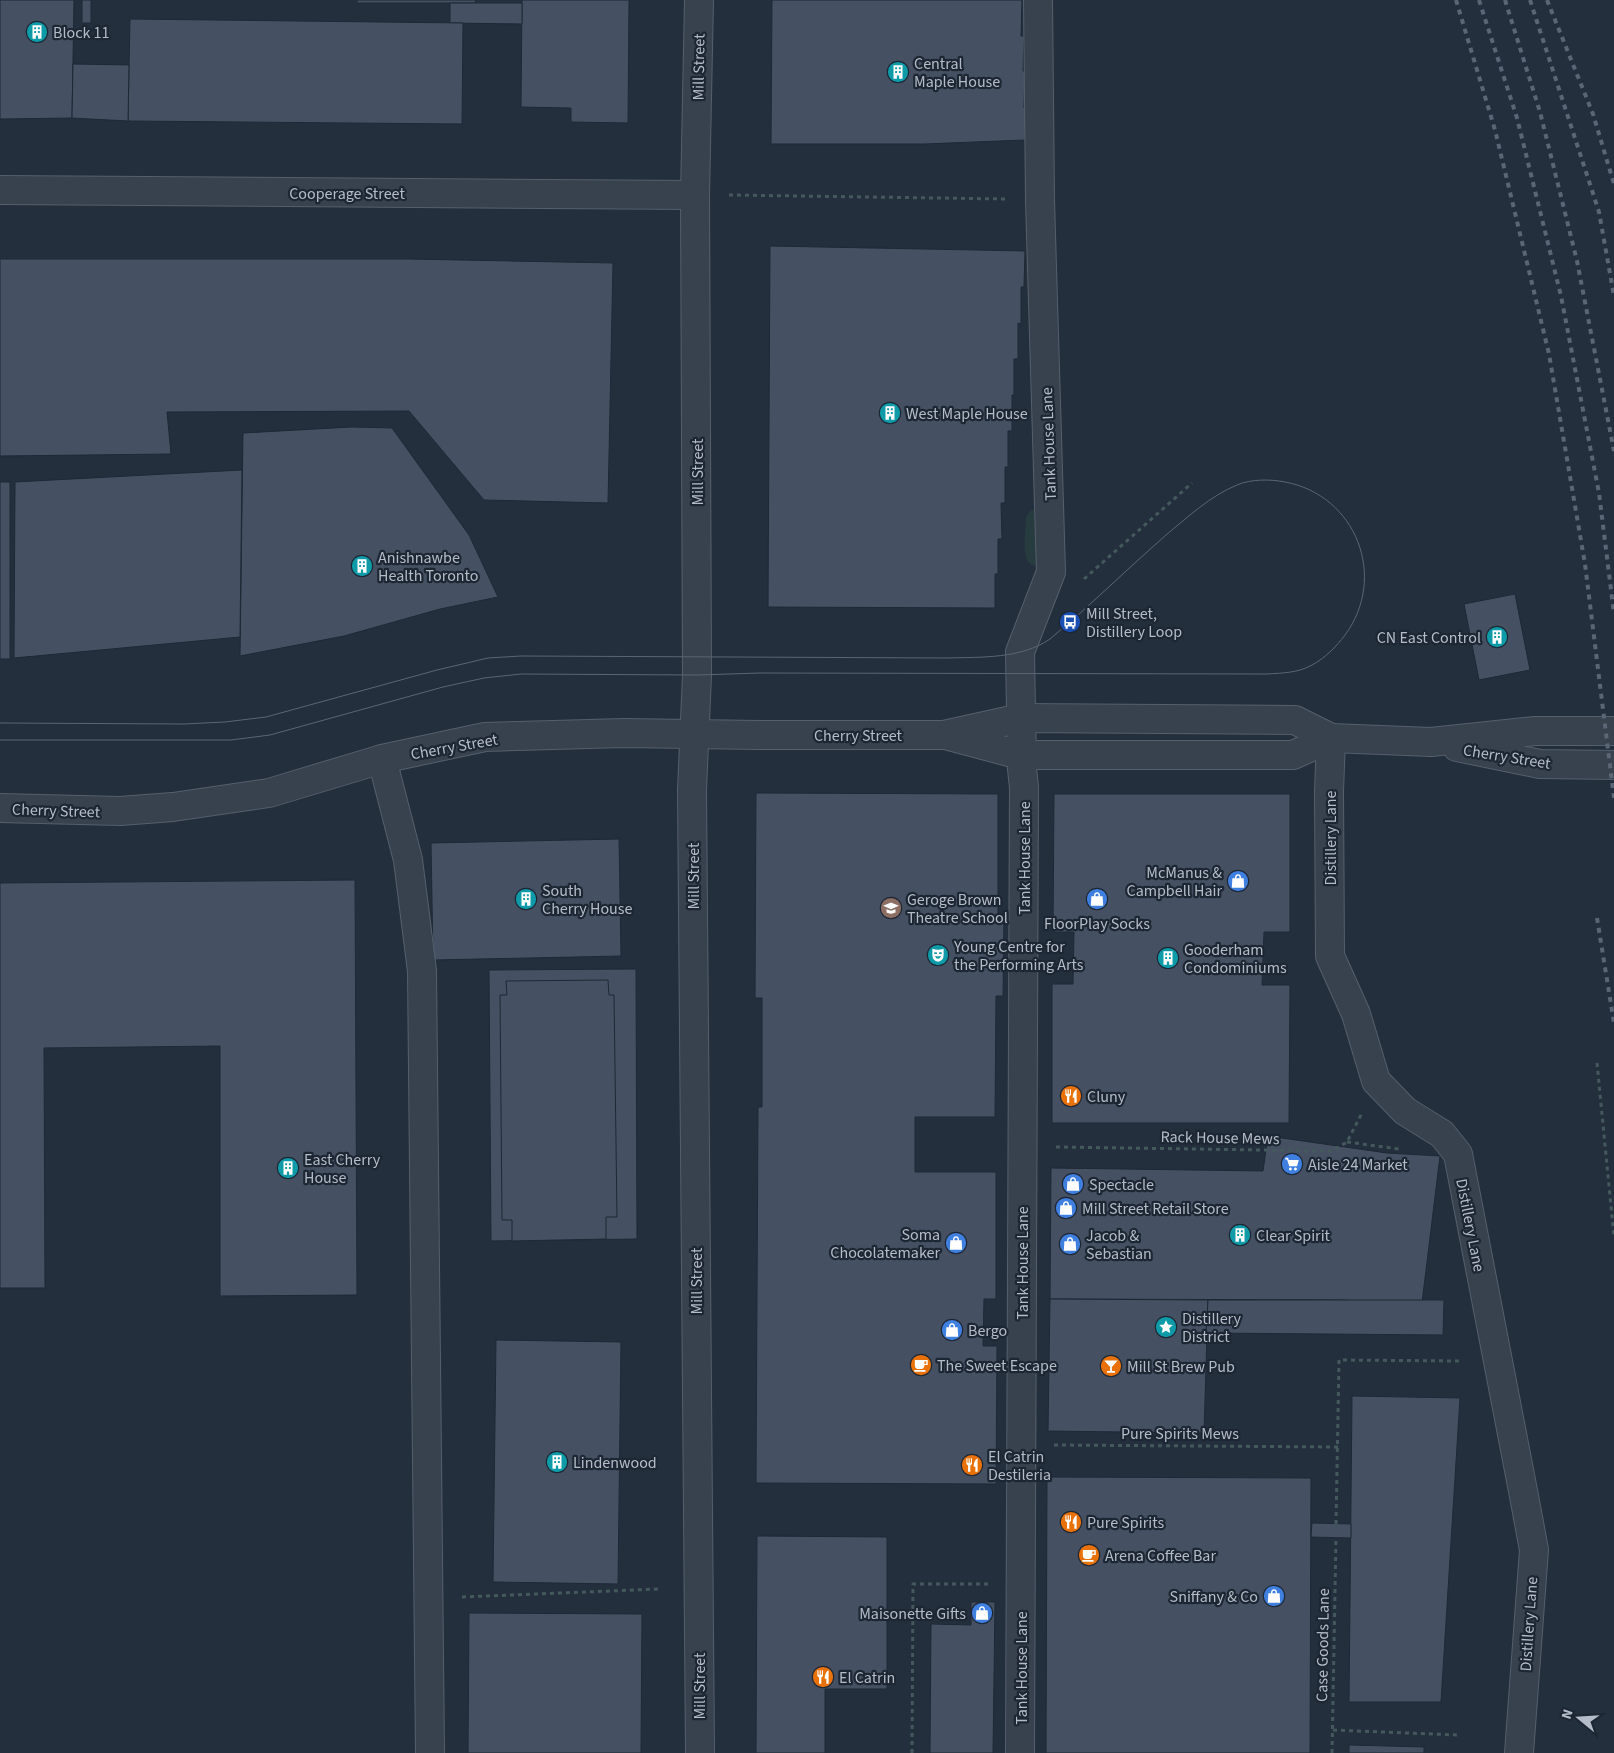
<svg xmlns="http://www.w3.org/2000/svg" width="1614" height="1753" viewBox="0 0 1614 1753" font-family="'Source Sans 3',sans-serif">
	<rect width="100%" height="100%" fill="#242f3e"/>
	<!-- green -->
	<path fill="#263c3f" d="M1040 508 1041 567C1018 568 1026 535 1026 519 1028 511 1032 509 1040 508Z"/>
	<!-- building -->
	<g fill="#455162" stroke="#1f2835">
		<polygon points="0,0 74,0 72,118 0,119"/>
		<rect x="82" y="0" width="9" height="23"/>
		<polygon points="357,0 476,0 475,3 357,3"/>
		<polygon points="522,0 629,0 628,123 571,122 571,108 521,107"/>
		<polygon points="772,0 1022,0 1021,36 1024,36 1023,71 1025,72 1024,108 1026,108 1025,140 924,144 771,144"/>
		<polygon points="450,3 522,3 522,24 450,23"/>
		<polygon points="130,19 463,23 462,124 128,121"/>
		<polygon points="73,64 129,65 128,121 72,118"/>
		<polygon points="770,246 1025,251 1024,287 1021,287 1021,324 1018,323 1018,359 1014,359 1014,395 1012,395 1012,431 1008,431 1008,467 1005,467 1005,503 1001,503 1002,539 998,539 998,574 995,574 995,608 768,607"/>
		<polygon points="0,259 408,259 613,263 608,503 484,500 409,411 167,412 171,454 0,456"/>
		<polygon points="351,427 392,428 469,535 498,597 440,609 344,636 240,656 243,433"/>
		<polygon points="242,470 240,637 14,658 15,482"/>
		<rect x="0" y="482" width="10" height="177"/>
		<polygon points="1515,594 1530,670 1479,680 1464,604"/>
		<polygon points="756,793 998,794 998,914 1004,914 1003,996 996,996 995,1117 915,1117 915,1172 996,1172 996,1299 984,1299 983,1346 997,1346 996,1484 756,1483 758,1107 762,1107 762,998 755,998"/>
		<polygon points="1054,794 1290,794 1290,932 1264,932 1262,985 1290,985 1289,1123 1052,1123 1052,984 1073,984 1074,932 1053,932"/>
		<polygon points="619,839 621,956 433,960 431,843"/>
		<polygon points="355,880 357,1295 220,1296 220,1046 44,1048 45,1288 0,1288 0,883"/>
		<polygon points="636,969 637,1239 491,1241 489,970"/>
		<polygon points="608,980 609,995 614,995 617,1217 606,1217 606,1239 512,1241 512,1220 502,1220 500,995 507,995 506,981"/>
		<polygon points="1268,1136 1387,1153 1440,1156 1421,1311 1345,1300 1050,1299 1051,1168 1263,1171"/>
		<polygon points="1050,1299 1208,1300 1204,1433 1048,1431"/>
		<polygon points="1208,1300 1444,1300 1443,1335 1206,1333"/>
		<polygon points="496,1340 621,1342 618,1584 493,1582"/>
		<polygon points="1352,1396 1460,1398 1441,1702 1349,1702"/>
		<polygon points="1047,1477 1311,1478 1310,1753 1046,1753"/>
		<polygon points="1312,1523 1351,1524 1351,1538 1311,1537"/>
		<polygon points="757,1536 887,1537 887,1689 825,1689 825,1753 756,1753"/>
		<polygon points="971,1602 995,1602 993,1753 930,1753 931,1624 971,1625"/>
		<polygon points="469,1613 642,1614 641,1753 468,1753"/>
		<polygon points="1349,1745 1424,1747 1424,1753 1349,1753"/>
	</g>
	<g fill="none" stroke-linecap="round" stroke-linejoin="round">
		<!-- minor casing -->
		<g stroke="#565f6c" stroke-width="30">
			<g id="minor">
				<polyline points="699,0 695,195 697,675 692,790 700,1753"/>
				<polyline points="0,190 695,195"/>
				<polyline points="949,736 1020,755 1293,755 1331,738"/>
				<polyline points="1331,738 1329,792 1330,956 1356,1014 1376,1081 1405,1111 1442,1134 1458,1154 1524,1496 1534,1550 1519,1753"/>
				<polyline points="1457,747 1540,764 1614,765"/>
				<polyline points="382,759 408,860 422,971 430,1753"/>
				<polyline points="0,808 120,811 173,807 269,793 382,759 485,737 624,733 760,735 944,735 1021,718 1295,720 1331,738 1431,742 1535,731 1614,731"/>
				<polyline points="1020,1753 1024,787 1022,769 1020,652 1051,572 1040,200 1038,0"/>
			</g>
		</g>
		<!-- path -->
		<g stroke="#44595c" stroke-width="3" stroke-dasharray="4 4" stroke-linecap="butt">
			<polyline points="729,195 1007,199"/>
			<polyline points="1084,579 1192,483"/>
			<polyline points="1597,1063 1614,1237"/>
			<polyline points="1347,1142 1399,1149"/>
			<polyline points="1056,1147 1332,1151 1347,1142 1362,1113"/>
			<polyline points="1054,1445 1338,1447"/>
			<polyline points="1336,1524 1339,1360 1461,1361"/>
			<polyline points="462,1597 659,1589"/>
			<polyline points="1333,1730 1457,1735"/>
			<polyline points="912,1753 913,1584 988,1584"/>
			<polyline points="1332,1753 1336,1538"/>
		</g>
		<!-- minor -->
		<use href="#minor" stroke="#38414e" stroke-width="28"/>
		<!-- tram -->
		<path stroke="#5a6575" stroke-width="1" d="M0 723 184 724 225 722 266 717 437 670 488 658 521 656 947 658C981 657 1021 659 1050 639 1090 606 1127 569 1166 535 1188 517 1210 496 1237 485 1251 479 1270 479 1285 482 1356 495 1388 577 1345 635 1336 647 1325 658 1312 665 1298 673 1282 673 1267 674L760 673 697 675 521 674 484 678 443 687 270 735 231 740H0"/>
		<!-- rail -->
		<g stroke="#5a6575" stroke-width="4" stroke-dasharray="5 5" stroke-linecap="butt">
			<polyline points="1456,0 1495,130 1549,354 1585,564 1614,798"/>
			<polyline points="1479,0 1517,118 1561,296 1599,493 1614,614"/>
			<polyline points="1505,0 1540,112 1577,261 1614,451"/>
			<polyline points="1530,0 1599,212 1614,296"/>
			<polyline points="1547,0 1593,114 1614,184"/>
			<polyline points="1597,918 1614,1023"/>
		</g>
	</g>
	<!-- icons -->
	<defs>
		<g id="building-disc" transform="scale(1.125)"><circle r="9.5" fill="#0f9aa8" stroke="#1d2633"/><path d="M-4-6H4V6H1V3H-1V6H-4ZM-2.5-4.3h1.7v1.8h-1.7ZM.8-4.3h1.7v1.8H.8ZM-2.5-1h1.7V.8h-1.7ZM.8-1h1.7V.8H.8Z" fill="#fff"/></g>
		<g id="bus-disc" transform="scale(1.125)"><circle r="9.5" fill="#1a4fb4" stroke="#1d2633"/><path d="M-5-6H5V4H4V6H2V4H-2V6H-4V4H-5ZM-3.5-4V0h7V-4ZM-3.5 1.2v1.5H-2V1.2ZM2 1.2v1.5H3.5V1.2Z" fill="#fff"/></g>
		<g id="shop-disc" transform="scale(1.125)"><circle r="9.5" fill="#3f7fe0" stroke="#1d2633"/><path d="M-5-2.5h2.3a2.7 3.5 0 0 1 5.4 0H5L5.5 6h-11ZM-1.5-2.5h3a1.5 2.3 0 0 0-3 0Z" fill="#fff"/></g>
		<g id="university-disc" transform="scale(1.125)"><circle r="9.5" fill="#8d6e63" stroke="#1d2633"/><path d="M0-5L7-2L0 1L-7-2ZM-4 1L0 2.5L4 1V4Q0 6-4 4Z" fill="#fff"/></g>
		<g id="theatre-disc" transform="scale(1.125)"><circle r="9.5" fill="#0f9aa8" stroke="#1d2633"/><path d="M-5-5.5Q0-4 5-5.5V0Q5 5 0 6Q-5 5-5 0ZM-3.3-2.5H-1v1.5H-3.3ZM1-2.5H3.3v1.5H1ZM-2.8 1Q0 5.5 2.8 1Z" fill="#fff"/></g>
		<g id="restaurant-disc" transform="scale(1.125)"><circle r="9.5" fill="#e8710a" stroke="#1d2633"/><path d="M-5-6h1v4h1v-4h1v4h1v-4h1v5L-1.5 .5V6h-2V.5L-5-1ZM5-6V6H3V1.5H1.5Q1.5-4 5-6Z" fill="#fff"/></g>
		<g id="supermarket-disc" transform="scale(1.125)"><circle r="9.5" fill="#3f7fe0" stroke="#1d2633"/><path d="M-6-5.5h2.5l.6 2H6L4.5 2H-2.5L-4.4-4H-6ZM-1.5 3.2a1.3 1.3 0 1 0 .1 0ZM3 3.2a1.3 1.3 0 1 0 .1 0Z" fill="#fff"/></g>
		<g id="sight-disc" transform="scale(1.125)"><circle r="9.5" fill="#0f9aa8" stroke="#1d2633"/><path d="M0-6L1.8-2.2L6-1.7L2.9 1.2L3.7 5.4L0 3.3L-3.7 5.4L-2.9 1.2L-6-1.7L-1.8-2.2Z" fill="#fff"/></g>
		<g id="cafe-disc" transform="scale(1.125)"><circle r="9.5" fill="#e8710a" stroke="#1d2633"/><path d="M-5.5-4.5H6V0H3Q3 3.5 0 3.5H-2.5Q-5.5 3.5-5.5 0ZM3-3.2v2h1.7v-2ZM-6 4.5H4V6H-6Z" fill="#fff"/></g>
		<g id="bar-disc" transform="scale(1.125)"><circle r="9.5" fill="#e8710a" stroke="#1d2633"/><path d="M-6-5H6L.8 .8V4.5H3.5V6h-7V4.5H-.8V.8Z" fill="#fff"/></g>
	</defs>
	<g fill-rule="evenodd">
		<use href="#building-disc" x="37" y="32"/>
		<use href="#building-disc" x="898" y="72"/>
		<use href="#building-disc" x="890" y="413"/>
		<use href="#building-disc" x="362" y="566"/>
		<use href="#bus-disc" x="1070" y="622"/>
		<use href="#building-disc" x="1497" y="637"/>
		<use href="#shop-disc" x="1238" y="881"/>
		<use href="#building-disc" x="526" y="899"/>
		<use href="#shop-disc" x="1097" y="899"/>
		<use href="#university-disc" x="891" y="908"/>
		<use href="#theatre-disc" x="938" y="955"/>
		<use href="#building-disc" x="1168" y="958"/>
		<use href="#restaurant-disc" x="1071" y="1096"/>
		<use href="#supermarket-disc" x="1292" y="1164"/>
		<use href="#building-disc" x="288" y="1168"/>
		<use href="#shop-disc" x="1073" y="1184"/>
		<use href="#shop-disc" x="1066" y="1208"/>
		<use href="#building-disc" x="1240" y="1235"/>
		<use href="#shop-disc" x="956" y="1243"/>
		<use href="#shop-disc" x="1070" y="1244"/>
		<use href="#sight-disc" x="1166" y="1327"/>
		<use href="#shop-disc" x="952" y="1330"/>
		<use href="#cafe-disc" x="921" y="1365"/>
		<use href="#bar-disc" x="1111" y="1366"/>
		<use href="#building-disc" x="557" y="1462"/>
		<use href="#restaurant-disc" x="972" y="1465"/>
		<use href="#restaurant-disc" x="1071" y="1522"/>
		<use href="#cafe-disc" x="1089" y="1555"/>
		<use href="#shop-disc" x="1274" y="1596"/>
		<use href="#shop-disc" x="982" y="1613"/>
		<use href="#restaurant-disc" x="823" y="1677"/>
	</g>
	<g text-anchor="middle" stroke-width="4.5" stroke-linejoin="round" paint-order="stroke">
		<!-- poi labels -->
		<g font-size="16" fill="#b4bcc9" stroke="#1d2633" text-anchor="start">
			<text x="53" y="38">Block 11</text>
			<text x="914" y="69">Central<tspan x="914" dy="18">Maple House</tspan></text>
			<text x="906" y="419">West Maple House</text>
			<text x="378" y="563">Anishnawbe<tspan x="378" dy="18">Health Toronto</tspan></text>
			<text x="1086" y="619">Mill Street,<tspan x="1086" dy="18">Distillery Loop</tspan></text>
			<text x="1481" y="643" text-anchor="end">CN East Control</text>
			<text x="1222" y="878" text-anchor="end">McManus &amp;<tspan x="1222" dy="18">Campbell Hair</tspan></text>
			<text x="542" y="896">South<tspan x="542" dy="18">Cherry House</tspan></text>
			<text x="907" y="905">Geroge Brown<tspan x="907" dy="18">Theatre School</tspan></text>
			<text x="1097" y="929" text-anchor="middle">FloorPlay Socks</text>
			<text x="954" y="952">Young Centre for<tspan x="954" dy="18">the Performing Arts</tspan></text>
			<text x="1184" y="955">Gooderham<tspan x="1184" dy="18">Condominiums</tspan></text>
			<text x="1087" y="1102">Cluny</text>
			<text x="304" y="1165">East Cherry<tspan x="304" dy="18">House</tspan></text>
			<text x="1308" y="1170">Aisle 24 Market</text>
			<text x="1089" y="1190">Spectacle</text>
			<text x="1082" y="1214">Mill Street Retail Store</text>
			<text x="940" y="1240" text-anchor="end">Soma<tspan x="940" dy="18">Chocolatemaker</tspan></text>
			<text x="1086" y="1241">Jacob &amp;<tspan x="1086" dy="18">Sebastian</tspan></text>
			<text x="1256" y="1241">Clear Spirit</text>
			<text x="1182" y="1324">Distillery<tspan x="1182" dy="18">District</tspan></text>
			<text x="968" y="1336">Bergo</text>
			<text x="937" y="1371">The Sweet Escape</text>
			<text x="1127" y="1372">Mill St Brew Pub</text>
			<text x="988" y="1462">El Catrin<tspan x="988" dy="18">Destileria</tspan></text>
			<text x="573" y="1468">Lindenwood</text>
			<text x="1087" y="1528">Pure Spirits</text>
			<text x="1105" y="1561">Arena Coffee Bar</text>
			<text x="1258" y="1602" text-anchor="end">Sniffany &amp; Co</text>
			<text x="966" y="1619" text-anchor="end">Maisonette Gifts</text>
			<text x="839" y="1683">El Catrin</text>
		</g>
		<!-- street labels -->
		<g font-size="16" fill="#b4bcc9" stroke="#1d2633">
			<text transform="translate(698 67) rotate(-89)" y="6">Mill Street</text>
			<text x="347" y="199">Cooperage Street</text>
			<text transform="translate(1048 444) rotate(-92)" y="6">Tank House Lane</text>
			<text transform="translate(697 472) rotate(-90)" y="6">Mill Street</text>
			<text x="858" y="741">Cherry Street</text>
			<text transform="translate(454 746) rotate(-10)" y="6">Cherry Street</text>
			<text transform="translate(1507 756) rotate(9)" y="6">Cherry Street</text>
			<text transform="translate(56 810) rotate(2)" y="6">Cherry Street</text>
			<text transform="translate(1330 838) rotate(-90)" y="6">Distillery Lane</text>
			<text transform="translate(1024 858) rotate(-90)" y="6">Tank House Lane</text>
			<text transform="translate(693 876) rotate(-90)" y="6">Mill Street</text>
			<text transform="translate(1220 1137) rotate(1)" y="6">Rack House Mews</text>
			<text transform="translate(1471 1225) rotate(79)" y="6">Distillery Lane</text>
			<text transform="translate(1022 1263) rotate(-90)" y="6">Tank House Lane</text>
			<text transform="translate(696 1281) rotate(-90)" y="6">Mill Street</text>
			<text x="1180" y="1439">Pure Spirits Mews</text>
			<text transform="translate(1528 1624) rotate(-86)" y="6">Distillery Lane</text>
			<text transform="translate(1322 1645) rotate(-89)" y="6">Case Goods Lane</text>
			<text transform="translate(1021 1668) rotate(-90)" y="6">Tank House Lane</text>
			<text transform="translate(699 1686) rotate(-90)" y="6">Mill Street</text>
		</g>
	</g>
	<!-- north arrow -->
	<g transform="translate(1579 1718) rotate(288)" stroke="#1d2633" stroke-width="4" paint-order="stroke">
	<path d="M0-4L9 19L0 12L-9 19Z" fill="#b4bcc9"/>
	<text y="-8" font-size="14" font-weight="bold" text-anchor="middle" fill="#b4bcc9">N</text>
	</g>
</svg>
